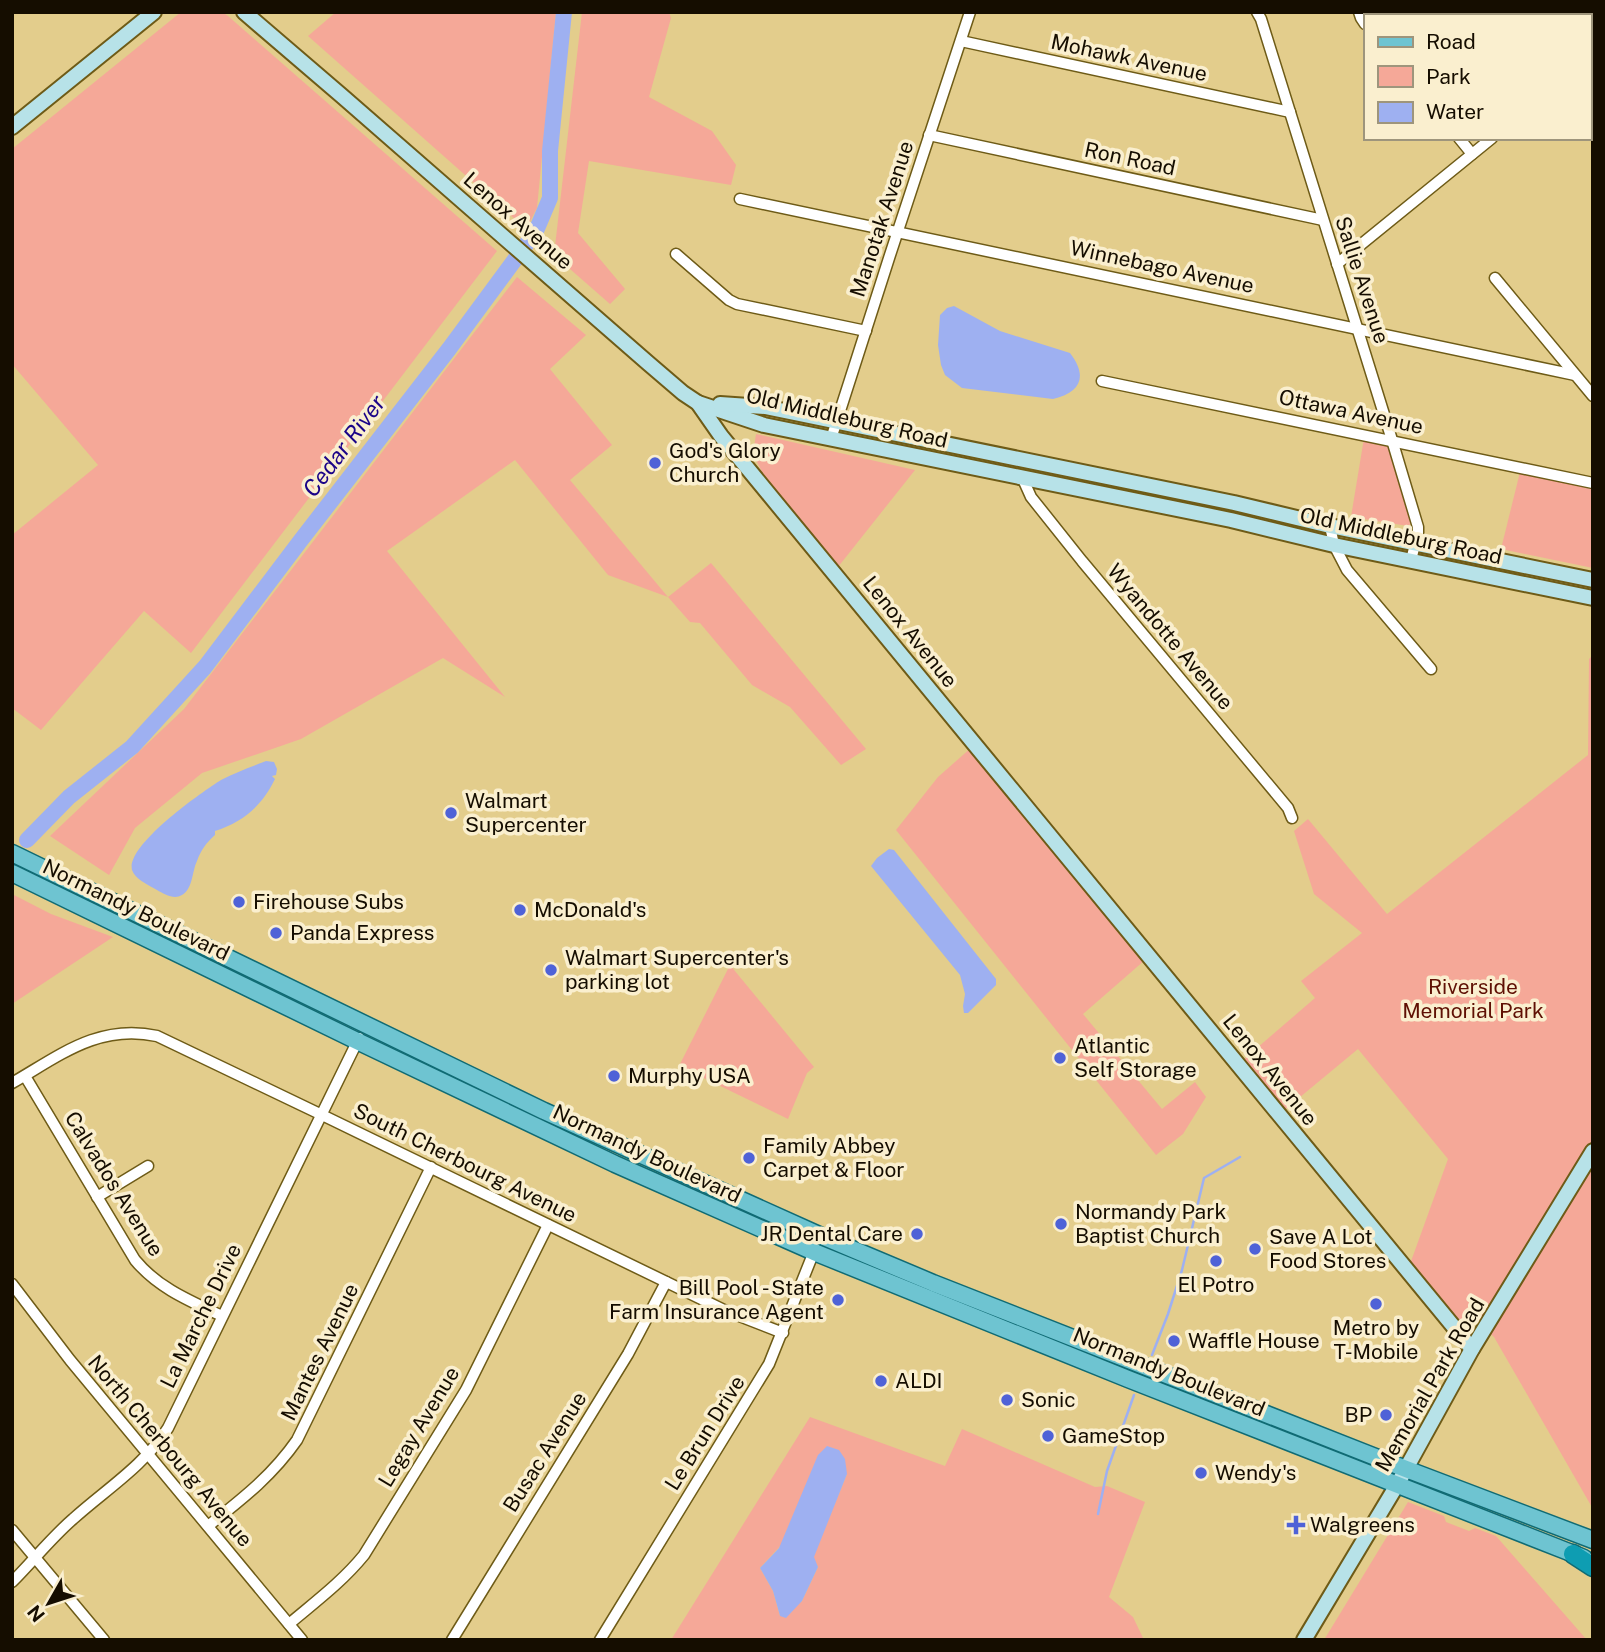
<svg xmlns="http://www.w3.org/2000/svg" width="1605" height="1652" viewBox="0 0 1605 1652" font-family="'Public Sans',sans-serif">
	<rect width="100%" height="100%" fill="#e3cd8c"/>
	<!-- green -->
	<g fill="#f5a898" fill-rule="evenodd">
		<polygon points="181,12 222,12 228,16 497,251 191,653 144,611 41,730 12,708 12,535 98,465 12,364 12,149"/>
		<polygon points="336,12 556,12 537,208 526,229 308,36"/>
		<polygon points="582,12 669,12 671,18 649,97 712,131 736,165 731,185 589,161 578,233 625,289 610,304 554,255"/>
		<polygon points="517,277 586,335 550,369 612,445 570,480 668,597 711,563 866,749 841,765 790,707 752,685 700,623 690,622 668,597 608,575 515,460 387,551 505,697 443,658 301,739 202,773 135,828 109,875 50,836 184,709"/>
		<polygon points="756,434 915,470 838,567 769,486 753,454"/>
		<polygon points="1364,438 1389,445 1412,522 1408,526 1351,517"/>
		<polygon points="1520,472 1593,487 1593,568 1501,549"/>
		<polygon points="1593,655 1593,1509 1494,1337 1478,1323 1469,1327 1458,1320 1410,1264 1448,1159 1358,1049 1282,1112 1242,1061 1315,998 1301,981 1362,933 1314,894 1294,831 1308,819 1387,914 1588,755 1589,659"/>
		<polygon points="972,747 1145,960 1083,1014 1162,1109 1195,1082 1206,1097 1183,1134 1156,1155 896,830 938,777"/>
		<polygon points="12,894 51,914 113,937 12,1004"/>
		<polygon points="730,965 814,1067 807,1073 788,1119 679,1066"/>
		<path d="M810 1417 945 1466 962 1429 1095 1487 1107 1486 1145 1502 1109 1597 1133 1617 1144 1640H671ZM847 1474 813 1557 818 1567 802 1601 780 1616 773 1591 760 1568Z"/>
		<polygon points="1408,1502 1444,1516 1446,1522 1469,1531 1475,1528 1496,1536 1587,1640 1324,1640"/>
	</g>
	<!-- water -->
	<g fill="#9eb0f1">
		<path d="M954 306 1000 331 1070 353C1088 376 1081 393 1053 399L962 388 945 375 941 365 938 345 940 315 947 308Z"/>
		<path d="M266 761 274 762 277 769 276 775 272 776 275 779C262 806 243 822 215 831V835C206 843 201 850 197 861 192 871 193 889 182 895 174 900 164 894 157 890 148 885 135 879 132 870 126 845 202 792 221 780 236 772 251 767 266 761Z"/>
		<polygon points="889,849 894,850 996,979 996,985 968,1013 964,1013 963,1006 965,994 960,975 871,866 877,858"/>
		<polygon points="827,1446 839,1450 845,1459 847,1474 814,1557 818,1567 802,1601 786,1618 780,1616 773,1591 760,1568 779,1548 818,1455"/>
	</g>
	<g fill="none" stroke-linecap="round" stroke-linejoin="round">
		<!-- stream -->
		<g stroke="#9eb0f1" stroke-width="2.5">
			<polyline points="1152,1355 1168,1314 1182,1270 1204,1178 1240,1157"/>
			<polyline points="1098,1514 1107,1471 1134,1395"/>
		</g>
		<!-- river -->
		<polyline stroke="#9eb0f1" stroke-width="16" points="27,840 69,797 132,747 205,667 301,540 449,349 536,231 550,198 550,151 564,12"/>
		<!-- street casing -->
		<g stroke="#6e5b17" stroke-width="13">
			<g id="street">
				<polyline points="1257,12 1261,19 1392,440 1418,527 1418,533 1411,560"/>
				<polyline points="1359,12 1361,18 1365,24"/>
				<polyline points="1514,12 1517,16"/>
				<polyline points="961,41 1290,112"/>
				<polyline points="1589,60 1593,57"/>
				<polyline points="1589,80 1593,84"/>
				<polyline points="929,135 1323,220"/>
				<polyline points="1459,138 1472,154"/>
				<polyline points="740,199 1575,375"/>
				<polyline points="676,254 729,300 737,304 866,331"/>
				<polyline points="1337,264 1492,138"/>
				<polyline points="1495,278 1593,396"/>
				<polyline points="1102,381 1593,483"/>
				<polyline points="831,439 890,255 970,12"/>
				<polyline points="1022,477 1031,497 1082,561 1288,808 1292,818"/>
				<polyline points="1330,526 1334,545 1347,570 1431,669"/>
				<path d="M25 1076 135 1260C158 1288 190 1301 222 1316"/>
				<path d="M12 1083C59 1056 99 1023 157 1036L320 1114 724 1310 783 1333"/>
				<polyline points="97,1197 148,1166"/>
				<polyline points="12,1284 70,1360 302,1640"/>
				<path d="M208 1526C242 1499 272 1476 297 1440L431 1167"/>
				<polyline points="12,1530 104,1640"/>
				<path d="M12 1582C33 1561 51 1538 73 1519 105 1490 144 1466 168 1428L359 1038"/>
				<path d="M289 1624C315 1602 342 1582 364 1555L466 1390 548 1225"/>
				<polyline points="452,1640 628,1354 666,1282"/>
				<polyline points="600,1640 769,1364 815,1249"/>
			</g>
		</g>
		<!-- secondary casing -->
		<g stroke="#6e5b17" stroke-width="18">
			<g id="secondary">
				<polyline points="244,12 342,96 648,363 683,393 698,403 721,436 1472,1349"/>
				<polyline points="12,127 154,12"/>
				<polyline points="698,403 764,425 1231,520 1334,545 1593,598"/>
				<polyline points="720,404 765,407 1234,503 1330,526 1593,580"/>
				<polyline points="1304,1640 1397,1485 1472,1349 1593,1151"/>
			</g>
		</g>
		<!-- primary casing -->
		<g stroke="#106b74" stroke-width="19">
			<g id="primary">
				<polyline points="12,853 544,1111 819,1235 933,1283 1406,1469 1593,1540"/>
				<polyline points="12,873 357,1041 615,1164 814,1252 1128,1379 1584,1558"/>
			</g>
		</g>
		<!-- highway casing -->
		<g stroke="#106b74" stroke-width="21">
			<polyline id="highway" points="1573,1554 1593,1567"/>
		</g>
		<!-- street -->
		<use href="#street" stroke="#fff" stroke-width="10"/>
		<!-- secondary -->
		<use href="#secondary" stroke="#b7e2e8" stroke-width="14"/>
		<!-- primary -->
		<use href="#primary" stroke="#6ec4d1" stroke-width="16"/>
		<!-- highway -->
		<use href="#highway" stroke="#0e9db2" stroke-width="18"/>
	</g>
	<!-- markers -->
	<g fill="#4f62d7" stroke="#faefcf" stroke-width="2.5">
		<circle cx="655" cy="463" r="7"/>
		<circle cx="451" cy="813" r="7"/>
		<circle cx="239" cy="902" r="7"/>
		<circle cx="520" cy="910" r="7"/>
		<circle cx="276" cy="933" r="7"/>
		<circle cx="551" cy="970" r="7"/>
		<circle cx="1060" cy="1058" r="7"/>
		<circle cx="614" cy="1076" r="7"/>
		<circle cx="749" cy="1158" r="7"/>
		<circle cx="1061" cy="1224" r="7"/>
		<circle cx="917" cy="1234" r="7"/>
		<circle cx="1255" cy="1249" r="7"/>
		<circle cx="1216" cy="1261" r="7"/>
		<circle cx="838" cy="1300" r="7"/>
		<circle cx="1376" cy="1304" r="7"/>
		<circle cx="1174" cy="1341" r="7"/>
		<circle cx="881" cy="1381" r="7"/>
		<circle cx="1007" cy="1400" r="7"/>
		<circle cx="1386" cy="1415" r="7"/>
		<circle cx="1048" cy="1436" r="7"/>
		<circle cx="1201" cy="1473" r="7"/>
		<path d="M1292.5 1514.5h7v7h7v7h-7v7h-7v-7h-7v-7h7z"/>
	</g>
	<g text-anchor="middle" stroke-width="7" stroke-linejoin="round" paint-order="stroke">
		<!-- street labels -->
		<g font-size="21" fill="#150d00" stroke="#faefcf">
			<text transform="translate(1129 58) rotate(12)" y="7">Mohawk Avenue</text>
			<text transform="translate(1130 159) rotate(12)" y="7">Ron Road</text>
			<text transform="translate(882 219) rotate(-72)" y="7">Manotak Avenue</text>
			<text transform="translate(518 221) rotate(41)" y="7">Lenox Avenue</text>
			<text transform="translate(1162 267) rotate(12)" y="7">Winnebago Avenue</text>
			<text transform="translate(1362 280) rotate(72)" y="7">Sallie Avenue</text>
			<text transform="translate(1351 412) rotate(12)" y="7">Ottawa Avenue</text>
			<text transform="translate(847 418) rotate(13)" y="7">Old Middleburg Road</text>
			<text transform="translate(1401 536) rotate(12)" y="7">Old Middleburg Road</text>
			<text transform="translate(910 632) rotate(51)" y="7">Lenox Avenue</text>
			<text transform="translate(1170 637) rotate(50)" y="7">Wyandotte Avenue</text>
			<text transform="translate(136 910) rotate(26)" y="7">Normandy Boulevard</text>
			<text transform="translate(1270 1070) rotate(51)" y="7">Lenox Avenue</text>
			<text transform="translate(647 1154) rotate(25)" y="7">Normandy Boulevard</text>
			<text transform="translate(465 1163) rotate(26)" y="7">South Cherbourg Avenue</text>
			<text transform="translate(114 1184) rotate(58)" y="7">Calvados Avenue</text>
			<text transform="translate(201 1316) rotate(-64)" y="7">La Marche Drive</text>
			<text transform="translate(320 1352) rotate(-64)" y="7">Mantes Avenue</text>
			<text transform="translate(1169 1372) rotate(22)" y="7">Normandy Boulevard</text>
			<text transform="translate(1430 1385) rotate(-60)" y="7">Memorial Park Road</text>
			<text transform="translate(419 1427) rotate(-59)" y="7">Legay Avenue</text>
			<text transform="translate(705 1433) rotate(-58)" y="7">Le Brun Drive</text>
			<text transform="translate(170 1451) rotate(50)" y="7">North Cherbourg Avenue</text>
			<text transform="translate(545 1452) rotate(-58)" y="7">Busac Avenue</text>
		</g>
		<!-- poi labels -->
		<g font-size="21" fill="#150d00" stroke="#faefcf" text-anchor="start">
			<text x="669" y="458">God's Glory<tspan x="669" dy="24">Church</tspan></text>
			<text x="465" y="808">Walmart<tspan x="465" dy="24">Supercenter</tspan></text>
			<text x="253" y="909">Firehouse Subs</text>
			<text x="534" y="917">McDonald's</text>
			<text x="290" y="940">Panda Express</text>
			<text x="565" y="965">Walmart Supercenter's<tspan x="565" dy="24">parking lot</tspan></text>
			<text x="1074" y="1053">Atlantic<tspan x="1074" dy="24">Self Storage</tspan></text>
			<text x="628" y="1083">Murphy USA</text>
			<text x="763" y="1153">Family Abbey<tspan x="763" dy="24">Carpet &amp; Floor</tspan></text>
			<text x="1075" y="1219">Normandy Park<tspan x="1075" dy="24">Baptist Church</tspan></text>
			<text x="903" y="1241" text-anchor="end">JR Dental Care</text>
			<text x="1269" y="1244">Save A Lot<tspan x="1269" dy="24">Food Stores</tspan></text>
			<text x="1216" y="1292" text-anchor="middle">El Potro</text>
			<text x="824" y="1295" text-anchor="end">Bill Pool - State<tspan x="824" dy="24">Farm Insurance Agent</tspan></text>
			<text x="1376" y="1335" text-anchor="middle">Metro by<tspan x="1376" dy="24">T-Mobile</tspan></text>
			<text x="1188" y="1348">Waffle House</text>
			<text x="895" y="1388">ALDI</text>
			<text x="1021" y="1407">Sonic</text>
			<text x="1372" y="1422" text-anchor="end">BP</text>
			<text x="1062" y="1443">GameStop</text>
			<text x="1215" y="1480">Wendy's</text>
			<text x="1310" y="1532">Walgreens</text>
		</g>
		<!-- park labels -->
		<g font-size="21" fill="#5f1004" stroke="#faefcf">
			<text x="1473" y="994">Riverside<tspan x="1473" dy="24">Memorial Park</tspan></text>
		</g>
		<!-- water labels -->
		<g font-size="23" font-style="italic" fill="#1a0388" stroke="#faefcf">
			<text transform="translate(344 446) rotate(-53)" y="8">Cedar River</text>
		</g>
	</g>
	<!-- border -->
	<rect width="1605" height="1652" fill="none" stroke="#150d00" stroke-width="28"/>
	<!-- legend -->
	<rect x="1364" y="14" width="228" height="126" fill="#faefcf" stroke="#9e957c" stroke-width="2"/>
	<rect x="1378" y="37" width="35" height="10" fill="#6ec4d1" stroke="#9e957c" stroke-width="2"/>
	<text x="1426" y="49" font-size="21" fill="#150d00">Road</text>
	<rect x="1378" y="66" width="35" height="21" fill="#f5a898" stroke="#9e957c" stroke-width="2"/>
	<text x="1426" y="84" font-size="21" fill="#150d00">Park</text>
	<rect x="1378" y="102" width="35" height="21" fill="#9eb0f1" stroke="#9e957c" stroke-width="2"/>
	<text x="1426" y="119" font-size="21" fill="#150d00">Water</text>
	<!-- north arrow -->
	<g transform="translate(49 1603) rotate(231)" stroke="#faefcf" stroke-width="5" paint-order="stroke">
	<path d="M0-5L12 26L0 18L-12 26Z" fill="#150d00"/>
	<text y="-10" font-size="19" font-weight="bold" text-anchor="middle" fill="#150d00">N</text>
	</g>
</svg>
